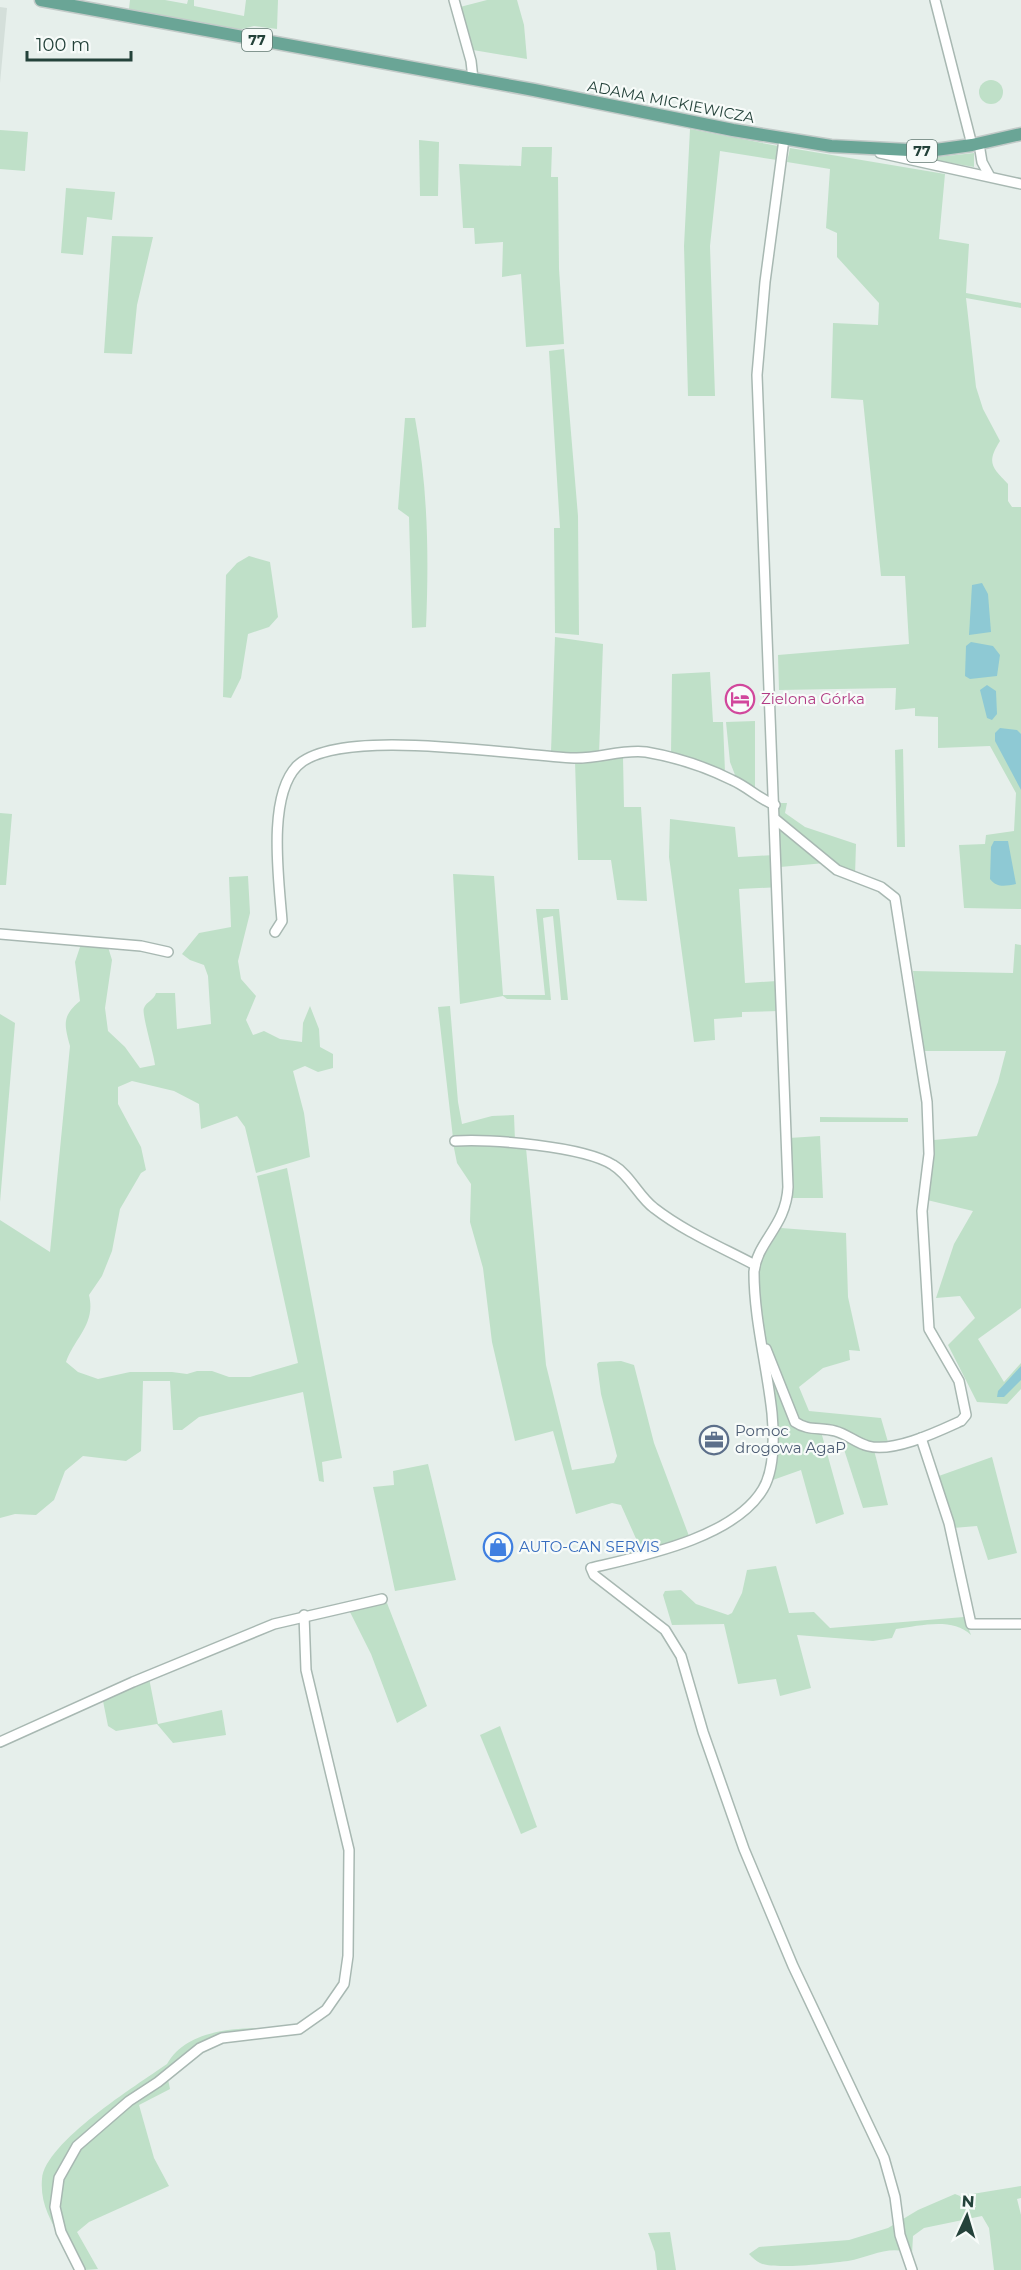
<svg xmlns="http://www.w3.org/2000/svg" width="1021" height="2270" viewBox="0 0 1021 2270" font-family="Montserrat,sans-serif">
	<rect width="100%" height="100%" fill="#e6efeb"/>
	<!-- built -->
	<polygon fill="#d4dfda" points="0,7 7,8 0,83"/>
	<!-- green -->
	<g fill="#bfe0c8">
		<polygon points="130,0 165,0 187,4 188,0 194,0 194,6 244,16 246,0 278,0 277,29 254,26 238,30 129,9"/>
		<polygon points="487,0 517,0 524,25 527,59 473,50 460,7"/>
		<circle cx="991" cy="92" r="12"/>
		<polygon points="690,129 778,146 777,160 720,151 710,246 715,396 688,396 684,246"/>
		<polygon points="0,130 28,132 25,171 0,169"/>
		<polygon points="419,140 439,142 438,196 420,196"/>
		<polygon points="522,147 552,147 551,177 558,177 559,269 564,344 526,347 521,274 502,277 503,242 475,244 474,228 463,228 459,164 521,166"/>
		<path d="M790 148 945 174 939 239 969 244 966 293 1021 303V308L966 298 976 387 983 409 1000 441C986 463 992 467 1008 484V501L1012 507H1021V909L964 908 959 845 985 844 986 835 1014 831 1016 793 990 746 938 748V717L915 716V708L895 710 896 688 779 690 778 655 909 644 905 576H881L863 400 831 398 833 323 878 325 879 303 837 257V233L826 228 830 169 787 162Z"/>
		<polygon points="974,153 974,167 929,159 929,158"/>
		<polygon points="66,188 115,192 112,220 87,217 83,255 61,253"/>
		<polygon points="112,236 153,237 137,305 132,354 104,353"/>
		<polygon points="564,349 578,516 579,635 555,633 554,528 560,528 549,351"/>
		<path d="M405 418H415C428 488 429 556 426 627L412 628 409 517 398 509Z"/>
		<polygon points="249,556 270,562 278,617 269,627 248,634 241,678 231,698 223,697 226,575 237,563"/>
		<polygon points="555,637 603,644 599,754 551,752"/>
		<polygon points="710,672 713,722 723,722 725,772 671,754 672,674"/>
		<polygon points="755,721 755,792 737,780 730,762 726,722"/>
		<polygon points="903,749 905,847 897,847 895,750"/>
		<polygon points="623,757 624,807 641,807 647,901 617,900 611,860 578,860 575,761"/>
		<polygon points="778,803 787,803 785,813 805,827 856,844 855,876 839,869 778,818"/>
		<polygon points="0,813 12,814 6,885 0,885"/>
		<polygon points="670,819 735,827 738,857 774,855 779,825 825,863 780,867 780,887 739,889 745,983 777,981 779,1011 742,1012 742,1017 714,1019 715,1040 694,1042 669,857"/>
		<polygon points="453,874 494,876 503,995 545,995 536,909 559,909 568,1000 561,1000 553,916 543,918 551,1000 507,999 503,996 460,1004"/>
		<path d="M248 876 250 913 238 961 241 979 256 996 246 1020 253 1035 264 1031 280 1039 302 1042 303 1023 310 1006 319 1029 320 1047 333 1054V1068L318 1072 305 1066 293 1071 304 1113 310 1157 256 1173 245 1127 237 1116 201 1129 199 1104 174 1091 132 1081 118 1087V1104L141 1147 146 1170 141 1173 120 1209 112 1251 102 1276 89 1295C96 1324 75 1337 66 1362L78 1372 98 1379 130 1372H172L187 1374 197 1371H212L229 1377H250L298 1363 257 1176 287 1168 342 1458 322 1462 324 1482 319 1481 303 1392 199 1417 182 1430H173L170 1381H143L141 1451 126 1461 83 1456 65 1471 54 1500 36 1515 15 1514 0 1518V1220L50 1252 70 1046C64 1024 62 1016 80 1001L75 962 81 944 108 947 112 960 105 1008 108 1031 125 1047 140 1068 155 1065C154 1054 141 1012 144 1008 146 1002 154 1000 156 993H175L177 1029 211 1024 208 976 204 965 190 960 182 954 199 933 231 927 229 877Z"/>
		<polygon points="1015,944 1021,945 1021,1308 978,1339 1004,1382 1021,1363 1021,1389 1007,1404 977,1402 948,1345 975,1318 960,1296 936,1298 954,1244 973,1211 927,1200 934,1140 977,1136 998,1082 1006,1051 923,1051 913,971 1013,973"/>
		<polygon points="450,1006 458,1102 462,1124 492,1116 514,1115 515,1141 453,1138 438,1007"/>
		<polygon points="0,1014 15,1023 0,1202"/>
		<polygon points="820,1117 908,1118 908,1122 820,1122"/>
		<polygon points="820,1136 823,1198 791,1198 789,1138"/>
		<polygon points="453,1143 526,1148 546,1365 572,1470 614,1463 617,1456 601,1394 597,1364 599,1362 621,1361 634,1365 654,1443 689,1536 642,1552 621,1505 612,1503 576,1514 553,1431 515,1441 492,1342 483,1268 470,1222 471,1184 457,1163"/>
		<polygon points="781,1228 846,1233 848,1297 860,1351 849,1350 850,1360 823,1368 799,1387 809,1411 881,1418 888,1442 871,1444 820,1428 844,1514 816,1524 801,1470 770,1481 775,1456 757,1267"/>
		<polygon points="840,1437 874,1450 888,1505 863,1508"/>
		<polygon points="992,1457 1017,1553 988,1560 977,1526 953,1528 936,1477"/>
		<polygon points="428,1464 456,1580 395,1591 373,1487 394,1485 393,1471"/>
		<path d="M776 1566 789 1613 814 1612 830 1628 964 1617 971 1635C952 1617 920 1626 896 1629L892 1638 873 1641 797 1635 811 1688 780 1696 776 1679 738 1684 724 1624 672 1625 663 1595 665 1591 681 1590 696 1604 728 1615 732 1613 742 1593 747 1570Z"/>
		<polygon points="387,1603 427,1706 397,1723 371,1654 349,1610"/>
		<polygon points="149,1678 158,1724 222,1710 226,1735 173,1743 157,1724 116,1731 108,1726 103,1701"/>
		<polygon points="500,1726 537,1827 521,1834 480,1735"/>
		<path d="M290 2028 217 2036 91 2129 55 2183 61 2240C50 2219 40 2203 42 2179 45 2142 137 2085 167 2064 190 2024 250 2028 290 2028Z"/>
		<path d="M168 2079 170 2089 139 2105 154 2158 169 2186 89 2222 77 2232 98 2269 84 2270C75 2252 60 2232 58 2211 53 2149 123 2108 168 2079Z"/>
		<path d="M1021 2186V2198L1017 2199 1021 2215V2270H994L989 2228 982 2216 924 2228 913 2236 912 2254C890 2244 871 2257 848 2261 832 2263 773 2270 760 2263 756 2261 752 2257 749 2254L759 2247 849 2240 888 2228 918 2210 955 2194 960 2196Z"/>
		<polygon points="670,2232 676,2270 657,2270 655,2252 648,2233"/>
	</g>
	<!-- water -->
	<g fill="#8ec9d4">
		<polygon points="982,583 988,594 991,632 969,635 972,585"/>
		<polygon points="971,642 993,646 1000,655 997,676 970,679 965,676 966,646"/>
		<polygon points="987,685 996,691 997,714 992,720 987,718 980,690"/>
		<polygon points="1000,728 1017,730 1021,734 1021,790 995,741 995,733"/>
		<path d="M994 841H1008L1016 884C1005 886 997 888 990 879L991 847Z"/>
		<polygon points="1021,1366 1021,1380 1004,1397 997,1397 998,1391"/>
	</g>
	<g fill="none" stroke-linecap="round" stroke-linejoin="round">
		<!-- minor casing -->
		<g stroke="#a8b8b2" stroke-width="12">
			<g id="minor">
				<polyline points="454,0 471,61 473,79"/>
				<polyline points="935,0 972,145"/>
				<path d="M784 139 765 282 757 375 788 1187C786 1227 757 1241 754 1272 754 1319 767 1366 772 1413 774 1436 775 1469 763 1489 734 1538 642 1556 591 1568L594 1575 665 1630 681 1656 703 1732 744 1849 793 1966 884 2158 895 2197 900 2235 912 2270"/>
				<polyline points="979,144 982,162 989,175"/>
				<polyline points="880,153 1021,184"/>
				<path d="M275 932 282 921C279 880 267 797 297 766 338 725 516 756 574 758 598 759 622 749 646 752 675 757 706 767 732 780 748 787 759 799 775 805"/>
				<polyline points="0,934 141,946 168,952"/>
				<path d="M455 1141C491 1139 583 1146 613 1165 630 1175 639 1197 654 1208 685 1232 721 1247 755 1265"/>
				<path d="M766 1349 795 1422C808 1431 820 1427 835 1431 847 1434 856 1443 868 1446 894 1453 939 1431 961 1421L966 1415 959 1381 929 1329 922 1211 929 1154 927 1102 895 898 881 887 837 870 775 819"/>
				<polyline points="921,1438 949,1523 971,1624 1021,1624"/>
				<polyline points="0,1742 133,1682 274,1624 382,1599"/>
				<polyline points="80,2270 61,2232 55,2207 59,2178 77,2146 129,2101 158,2082 200,2048 222,2038 299,2029 326,2010 344,1984 348,1956 349,1850 306,1670 304,1615"/>
			</g>
		</g>
		<!-- major casing -->
		<g stroke="#c2cac8" stroke-width="15">
			<polyline id="major" points="41,0 534,90 733,130 831,146 928,151 972,145 1021,134"/>
		</g>
		<!-- minor -->
		<use href="#minor" stroke="#fff" stroke-width="9"/>
		<!-- major -->
		<use href="#major" stroke="#6aa596" stroke-width="12"/>
	</g>
	<!-- icons -->
	<defs>
		<g id="hotel-ring" transform="scale(1.5)"><circle r="9.5" fill="#f7fbf9" stroke="#d1479c" stroke-width="1.5"/><path d="M-6-4.5h1.5V1H6V5H4.5V3h-9V5H-6ZM-4 0a1.8 1.8 0 1 1 3.6 0ZM.5 0V-2.5h3Q6-2.5 6 0Z" fill="#d1479c"/></g>
		<g id="office-ring" transform="scale(1.5)"><circle r="9.5" fill="#f7fbf9" stroke="#5c6f8a" stroke-width="1.5"/><path d="M-6-3h4V-5.5h4V-3h4V5H-6ZM-1-4.5V-3h2v-1.5ZM-6 0V1H6V0Z" fill="#5c6f8a"/></g>
		<g id="shop-ring" transform="scale(1.5)"><circle r="9.5" fill="#f7fbf9" stroke="#3f7fe0" stroke-width="1.5"/><path d="M-5-2.5h2.3a2.7 3.5 0 0 1 5.4 0H5L5.5 6h-11ZM-1.5-2.5h3a1.5 2.3 0 0 0-3 0Z" fill="#3f7fe0"/></g>
	</defs>
	<g fill-rule="evenodd">
		<use href="#hotel-ring" x="740" y="699"/>
		<use href="#office-ring" x="714" y="1440"/>
		<use href="#shop-ring" x="498" y="1547"/>
	</g>
	<g text-anchor="middle" stroke-width="4.5" stroke-linejoin="round" paint-order="stroke">
		<!-- shield labels -->
		<g fill="#f7fbf9" stroke="#637a73" stroke-width="1.5">
			<rect x="242" y="29" width="30" height="22" rx="4.5"/>
			<rect x="907" y="140" width="30" height="22" rx="4.5"/>
		</g>
		<g font-size="14" font-weight="bold" fill="#24423a">
			<text x="257" y="45">77</text>
			<text x="922" y="156">77</text>
		</g>
		<!-- street labels -->
		<g font-size="15" fill="#24423a" stroke="#f7fbf9">
			<text transform="translate(671 102) rotate(11)" y="5">ADAMA MICKIEWICZA</text>
		</g>
		<!-- hotel labels -->
		<g font-size="15" fill="#b23c85" stroke="#f7fbf9" text-anchor="start">
			<text x="761" y="704">Zielona Górka</text>
		</g>
		<!-- service labels -->
		<g font-size="15" fill="#4e5e75" stroke="#f7fbf9" text-anchor="start">
			<text x="735" y="1436">Pomoc<tspan x="735" dy="17">drogowa AgaP</tspan></text>
		</g>
		<!-- shop labels -->
		<g font-size="15" fill="#366cbe" stroke="#f7fbf9" text-anchor="start">
			<text x="519" y="1552">AUTO-CAN SERVIS</text>
		</g>
	</g>
	<!-- north arrow -->
	<g transform="translate(967 2216) rotate(4)" stroke="#f7fbf9" stroke-width="4.5" paint-order="stroke">
	<path d="M0-4.5L10 22L0 15L-10 22Z" fill="#24423a"/>
	<text y="-9" font-size="16" font-weight="bold" text-anchor="middle" fill="#24423a">N</text>
	</g>
	<!-- scale -->
	<path d="M27 51v9h104v-9" fill="none" stroke="#24423a" stroke-width="3"/>
	<text x="36" y="51" font-size="18" fill="#24423a" stroke="#f7fbf9" stroke-width="4.5" paint-order="stroke">100 m</text>
</svg>
